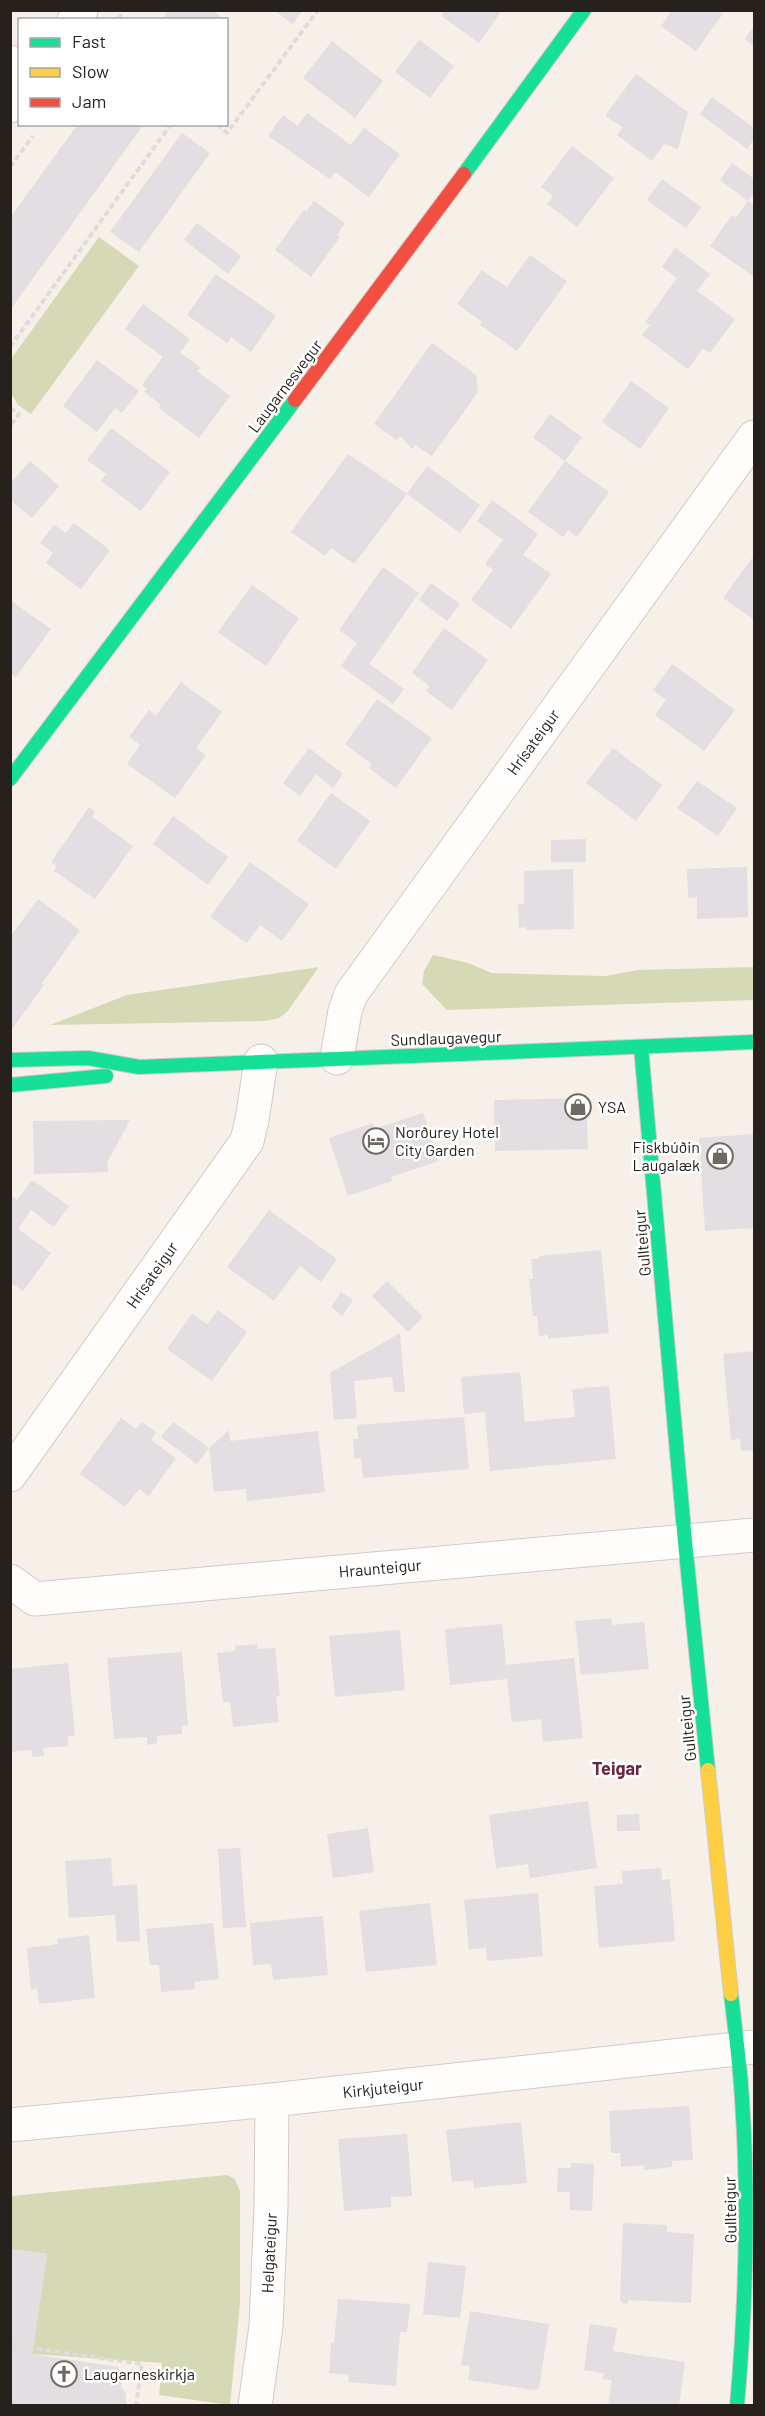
<svg xmlns="http://www.w3.org/2000/svg" width="765" height="2416" viewBox="0 0 765 2416" font-family="Barlow,sans-serif">
	<rect width="100%" height="100%" fill="#f7f0e9"/>
	<!-- green -->
	<g fill="#d6d9b5">
		<polygon points="99,237 139,266 31,414 18,405 11,393 11,359"/>
		<polygon points="433,955 468,963 492,973 605,976 638,970 754,967 754,1000 447,1010 422,984 424,971"/>
		<polygon points="319,967 287,1012 279,1018 265,1021 50,1025 127,995"/>
		<polygon points="227,2175 235,2179 240,2191 240,2304 230,2405 159,2395 162,2363 32,2354 47,2254 11,2249 11,2196"/>
	</g>
	<!-- building -->
	<g fill="#e2dee1">
		<polygon points="168,10 212,10 225,20 162,20"/>
		<polygon points="274,10 303,10 293,24"/>
		<polygon points="445,10 502,10 479,43 441,16"/>
		<polygon points="672,10 718,10 723,14 696,51 661,26"/>
		<polygon points="754,26 754,47 745,39"/>
		<polygon points="419,40 454,66 430,98 395,72"/>
		<polygon points="332,41 383,81 355,118 303,78"/>
		<polygon points="636,74 688,112 678,149 664,144 652,161 617,135 623,127 605,116"/>
		<polygon points="712,97 754,128 754,139 747,149 700,114"/>
		<polygon points="307,113 351,145 364,128 400,154 369,197 335,172 330,179 268,136 283,115 298,126"/>
		<polygon points="78,124 144,124 10,310 10,218"/>
		<polygon points="182,133 210,153 139,252 110,232"/>
		<polygon points="572,146 614,178 577,227 547,204 553,196 541,187"/>
		<polygon points="732,163 754,179 754,192 748,201 720,180"/>
		<polygon points="662,179 701,207 686,228 647,200"/>
		<polygon points="314,201 345,223 337,235 340,237 311,277 275,250 304,210 306,212"/>
		<polygon points="748,201 754,205 754,277 710,246 732,215 736,218"/>
		<polygon points="197,223 241,256 228,274 184,240"/>
		<polygon points="675,248 710,274 697,291 735,319 710,353 703,348 688,369 642,335 650,325 645,322 677,278 662,267"/>
		<polygon points="530,255 567,281 517,351 480,325 482,322 457,304 482,270 507,287"/>
		<polygon points="216,274 276,316 251,352 231,337 227,343 187,315"/>
		<polygon points="143,304 190,339 180,353 200,367 197,371 230,396 199,438 159,408 161,405 144,392 147,389 142,385 163,357 125,329"/>
		<polygon points="432,343 476,375 478,392 432,456 415,445 412,449 400,436 397,440 374,424"/>
		<polygon points="97,360 139,391 122,413 115,408 97,432 63,406"/>
		<polygon points="631,381 669,408 640,449 602,422"/>
		<polygon points="550,414 582,437 565,461 533,438"/>
		<polygon points="111,428 170,472 141,511 101,481 106,474 87,460"/>
		<polygon points="348,454 407,494 354,564 331,548 325,556 291,532"/>
		<polygon points="30,461 59,486 32,518 10,500 10,484"/>
		<polygon points="565,461 609,492 577,537 568,530 563,537 528,512"/>
		<polygon points="427,466 480,505 460,533 407,494"/>
		<polygon points="492,500 538,534 523,555 551,574 511,629 471,600 493,570 485,564 503,540 477,521"/>
		<polygon points="74,523 110,550 81,589 46,563 53,553 40,543 54,525 66,533"/>
		<polygon points="752,558 754,560 754,620 723,598"/>
		<polygon points="383,567 419,593 369,664 404,689 393,704 341,666 357,643 339,630"/>
		<polygon points="431,583 460,604 447,621 419,600"/>
		<polygon points="252,585 299,618 266,666 218,632"/>
		<polygon points="10,600 51,629 16,677 10,673"/>
		<polygon points="444,628 488,660 452,710 426,691 430,686 412,673"/>
		<polygon points="672,664 735,710 704,751 655,715 666,700 653,690"/>
		<polygon points="181,682 222,712 196,748 206,755 175,798 127,764 140,745 129,737 149,710 156,716"/>
		<polygon points="377,699 432,738 396,788 369,768 372,764 345,744"/>
		<polygon points="309,748 343,774 333,788 316,774 300,796 283,783"/>
		<polygon points="613,748 662,785 636,821 586,783"/>
		<polygon points="697,781 737,808 718,836 677,808"/>
		<polygon points="331,793 370,821 336,869 297,841"/>
		<polygon points="89,807 95,812 92,817 133,846 95,899 54,871 57,866 51,862"/>
		<polygon points="173,816 228,857 208,885 153,844"/>
		<polygon points="586,839 586,862 551,862 551,840"/>
		<polygon points="250,862 309,904 282,941 260,925 247,943 210,917"/>
		<polygon points="747,867 748,917 697,919 697,897 688,898 687,869"/>
		<polygon points="573,869 574,929 526,930 526,927 519,928 518,904 524,904 524,871"/>
		<polygon points="38,899 80,930 42,983 44,985 10,1032 10,937"/>
		<polygon points="586,1098 588,1149 495,1151 494,1100"/>
		<polygon points="423,1113 439,1161 391,1177 392,1181 348,1196 329,1138 373,1123 374,1129"/>
		<polygon points="130,1120 107,1163 108,1172 34,1174 33,1121"/>
		<polygon points="754,1134 754,1228 705,1231 699,1138"/>
		<polygon points="32,1180 69,1206 54,1227 31,1210 18,1229 51,1253 23,1291 10,1282 10,1195 17,1200"/>
		<polygon points="269,1210 337,1259 321,1282 300,1266 274,1301 227,1267"/>
		<polygon points="601,1250 609,1333 548,1339 548,1335 539,1336 537,1316 533,1316 529,1279 533,1279 531,1259 539,1259 539,1256"/>
		<polygon points="387,1281 423,1317 408,1332 372,1296"/>
		<polygon points="341,1292 353,1300 342,1316 331,1307"/>
		<polygon points="218,1310 247,1332 212,1381 167,1349 192,1314 207,1324"/>
		<polygon points="400,1333 405,1392 394,1392 392,1377 354,1381 357,1418 334,1420 330,1373"/>
		<polygon points="754,1351 754,1450 741,1451 740,1439 731,1440 723,1354"/>
		<polygon points="520,1372 525,1422 575,1417 572,1389 609,1386 616,1459 490,1471 485,1412 464,1414 461,1377"/>
		<polygon points="464,1417 469,1469 363,1478 361,1458 354,1459 353,1439 358,1439 357,1425"/>
		<polygon points="121,1418 136,1429 142,1422 156,1432 151,1440 176,1458 149,1496 139,1489 125,1507 80,1474"/>
		<polygon points="173,1422 209,1448 229,1430 230,1441 318,1431 325,1492 247,1501 246,1489 214,1492 209,1448 197,1464 161,1437"/>
		<polygon points="611,1618 612,1625 644,1622 649,1669 581,1675 575,1621"/>
		<polygon points="502,1624 506,1665 574,1658 583,1738 543,1742 541,1719 512,1722 507,1679 450,1685 445,1629"/>
		<polygon points="400,1630 405,1690 335,1697 329,1636"/>
		<polygon points="257,1644 258,1649 275,1648 280,1696 276,1697 279,1722 233,1727 230,1702 223,1702 217,1653 235,1651 235,1646"/>
		<polygon points="182,1652 188,1725 182,1726 182,1734 157,1736 157,1743 147,1745 147,1737 114,1739 107,1658"/>
		<polygon points="68,1663 75,1736 68,1736 68,1746 43,1748 44,1756 32,1757 32,1750 10,1752 10,1669"/>
		<polygon points="588,1801 597,1868 530,1878 528,1864 496,1868 489,1815"/>
		<polygon points="639,1814 640,1831 617,1831 617,1815"/>
		<polygon points="368,1828 374,1872 333,1878 327,1834"/>
		<polygon points="240,1848 246,1927 223,1928 218,1849"/>
		<polygon points="111,1858 113,1886 137,1884 140,1941 117,1942 115,1915 69,1918 65,1861"/>
		<polygon points="661,1868 662,1880 670,1879 675,1941 599,1948 594,1886 623,1884 622,1871"/>
		<polygon points="538,1893 543,1956 487,1961 486,1948 469,1949 464,1900"/>
		<polygon points="430,1903 437,1965 366,1972 359,1911"/>
		<polygon points="323,1916 328,1975 273,1980 271,1964 253,1965 250,1923"/>
		<polygon points="213,1923 219,1979 194,1982 195,1989 161,1992 159,1965 150,1965 146,1929"/>
		<polygon points="89,1935 95,1998 39,2004 37,1988 31,1990 27,1948 58,1944 57,1939"/>
		<polygon points="689,2106 693,2160 672,2161 672,2167 645,2170 644,2165 621,2167 620,2153 611,2153 609,2111"/>
		<polygon points="521,2122 527,2183 474,2188 473,2180 452,2182 446,2130"/>
		<polygon points="407,2134 412,2196 391,2197 391,2207 344,2211 338,2139"/>
		<polygon points="571,2163 594,2164 592,2211 570,2210 570,2192 557,2192 558,2168 571,2168"/>
		<polygon points="623,2223 667,2225 667,2232 694,2234 691,2303 629,2300 627,2304 622,2303 620,2300"/>
		<polygon points="10,2249 47,2254 32,2354 119,2367 117,2382 122,2382 121,2387 126,2394 126,2406 10,2406"/>
		<polygon points="428,2262 466,2266 460,2318 423,2314"/>
		<polygon points="338,2299 410,2304 407,2332 400,2332 396,2386 348,2382 349,2375 329,2373 331,2343 334,2343"/>
		<polygon points="470,2311 549,2324 539,2388 534,2390 468,2380 470,2366 461,2365"/>
		<polygon points="590,2324 617,2328 613,2351 685,2362 679,2406 608,2406 612,2380 603,2379 604,2373 584,2370"/>
	</g>
	<g fill="none" stroke-linecap="round" stroke-linejoin="round">
		<!-- street casing -->
		<g stroke="#d1cbc6" stroke-width="35">
			<g id="street">
				<polyline points="74,20 81,10"/>
				<polyline points="10,62 20,69"/>
				<polyline points="10,106 20,94"/>
				<polyline points="337,1058 345,1011 351,994 754,437"/>
				<polyline points="10,1475 247,1141 252,1120 261,1061"/>
				<polyline points="10,1581 35,1599 754,1535"/>
				<polyline points="10,2125 272,2100 754,2047"/>
				<polyline points="255,2406 266,2326 271,2207 272,2100"/>
			</g>
		</g>
		<!-- fast casing -->
		<g stroke="#d1cbc6" stroke-width="16">
			<g id="fast">
				<polyline points="464,174 584,10"/>
				<polyline points="10,779 295,400"/>
				<polyline points="641,1047 685,1542 708,1770"/>
				<polyline points="10,1060 88,1058 139,1067 754,1042"/>
				<polyline points="10,1085 106,1076"/>
				<path d="M731 1994C735 2029 740 2064 742 2099 749 2201 746 2304 737 2406"/>
			</g>
		</g>
		<!-- slow casing -->
		<g stroke="#d1cbc6" stroke-width="16">
			<polyline id="slow" points="708,1770 731,1994"/>
		</g>
		<!-- jam casing -->
		<g stroke="#d1cbc6" stroke-width="16">
			<polyline id="jam" points="295,400 464,174"/>
		</g>
		<!-- path -->
		<g stroke="#dfdcdb" stroke-width="4" stroke-dasharray="6 3" stroke-linecap="butt">
			<polyline points="118,19 124,10"/>
			<polyline points="217,124 227,133 318,10"/>
			<polyline points="10,167 33,136"/>
			<polyline points="10,347 171,124"/>
			<polyline points="10,408 19,414 10,426"/>
			<polyline points="10,2345 142,2364 136,2406"/>
		</g>
		<!-- street -->
		<use href="#street" stroke="#fefdfc" stroke-width="33"/>
		<!-- fast -->
		<use href="#fast" stroke="#16e098" stroke-width="14"/>
		<!-- slow -->
		<use href="#slow" stroke="#ffcf43" stroke-width="14"/>
		<!-- jam -->
		<use href="#jam" stroke="#f24e42" stroke-width="14"/>
	</g>
	<!-- icons -->
	<defs>
		<g id="shop-ring" transform="scale(1.35)"><circle r="9.5" fill="#fff" stroke="#6f6964" stroke-width="1.5"/><path d="M-5-2.5h2.3a2.7 3.5 0 0 1 5.4 0H5L5.5 6h-11ZM-1.5-2.5h3a1.5 2.3 0 0 0-3 0Z" fill="#6f6964"/></g>
		<g id="hotel-ring" transform="scale(1.35)"><circle r="9.5" fill="#fff" stroke="#6f6964" stroke-width="1.5"/><path d="M-6-4.5h1.5V1H6V5H4.5V3h-9V5H-6ZM-4 0a1.8 1.8 0 1 1 3.6 0ZM.5 0V-2.5h3Q6-2.5 6 0Z" fill="#6f6964"/></g>
		<g id="church-ring" transform="scale(1.35)"><circle r="9.5" fill="#fff" stroke="#6f6964" stroke-width="1.5"/><path d="M-1.2-6h2.4v3.5h3.3v2.4h-3.3V6h-2.4V-.1h-3.3v-2.4h3.3Z" fill="#6f6964"/></g>
	</defs>
	<g fill-rule="evenodd">
		<use href="#shop-ring" x="578" y="1107"/>
		<use href="#hotel-ring" x="376" y="1141"/>
		<use href="#shop-ring" x="720" y="1156"/>
		<use href="#church-ring" x="64" y="2374"/>
	</g>
	<g text-anchor="middle" stroke-width="5" stroke-linejoin="round" paint-order="stroke">
		<!-- street labels -->
		<g font-size="16" fill="#26211d" stroke="#fff">
			<text transform="translate(285 386) rotate(-53)" y="6">Laugarnesvegur</text>
			<text transform="translate(533 742) rotate(-54)" y="6">Hrísateigur</text>
			<text transform="translate(446 1038) rotate(-2)" y="6">Sundlaugavegur</text>
			<text transform="translate(642 1243) rotate(-95)" y="6">Gullteigur</text>
			<text transform="translate(152 1275) rotate(-55)" y="6">Hrísateigur</text>
			<text transform="translate(380 1568) rotate(-5)" y="6">Hraunteigur</text>
			<text transform="translate(687 1728) rotate(-96)" y="6">Gullteigur</text>
			<text transform="translate(383 2088) rotate(-6)" y="6">Kirkjuteigur</text>
			<text transform="translate(730 2210) rotate(-91)" y="6">Gullteigur</text>
			<text transform="translate(269 2253) rotate(-87)" y="6">Helgateigur</text>
		</g>
		<!-- poi labels -->
		<g font-size="16" fill="#26211d" stroke="#fff" text-anchor="start">
			<text x="598" y="1113">YSA</text>
			<text x="395" y="1138">Norðurey Hotel<tspan x="395" dy="18">City Garden</tspan></text>
			<text x="700" y="1153" text-anchor="end">Fiskbúðin<tspan x="700" dy="18">Laugalæk</tspan></text>
			<text x="84" y="2380">Laugarneskirkja</text>
		</g>
		<!-- neighbourhood labels -->
		<g font-size="18" font-weight="bold" fill="#6b273f" stroke="#fff">
			<text x="617" y="1775">Teigar</text>
		</g>
	</g>
	<!-- border -->
	<rect width="765" height="2416" fill="none" stroke="#26211d" stroke-width="24"/>
	<!-- legend -->
	<rect x="18" y="18" width="210" height="108" fill="#ffffff" stroke="#a8a6a5" stroke-width="1.5"/>
	<rect x="30" y="38" width="30" height="9" fill="#16e098" stroke="#a8a6a5" stroke-width="1.5"/>
	<text x="72" y="48" font-size="18" fill="#26211d">Fast</text>
	<rect x="30" y="68" width="30" height="9" fill="#ffcf43" stroke="#a8a6a5" stroke-width="1.5"/>
	<text x="72" y="78" font-size="18" fill="#26211d">Slow</text>
	<rect x="30" y="98" width="30" height="9" fill="#f24e42" stroke="#a8a6a5" stroke-width="1.5"/>
	<text x="72" y="108" font-size="18" fill="#26211d">Jam</text>
</svg>
